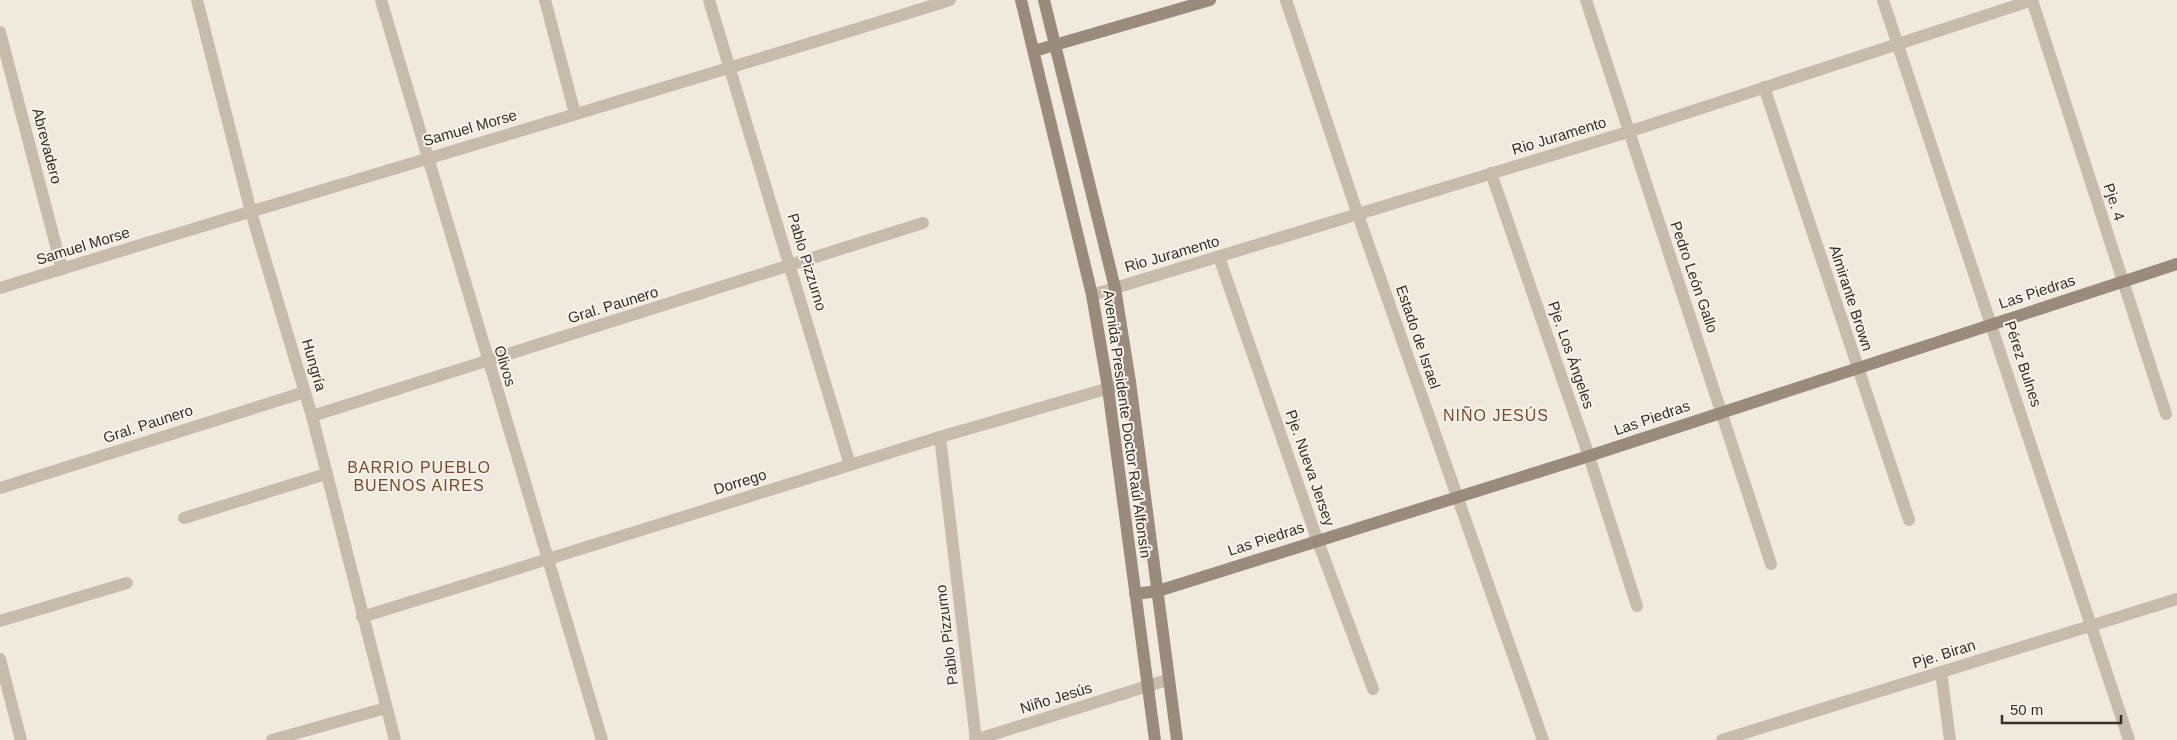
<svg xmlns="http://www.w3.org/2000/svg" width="2177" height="740" viewBox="0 0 2177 740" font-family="Helvetica,sans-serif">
	<rect width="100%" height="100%" fill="#f0eade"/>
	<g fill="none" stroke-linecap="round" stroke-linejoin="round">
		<!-- street -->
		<g stroke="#c7bbab" stroke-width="12">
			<polyline points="197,0 251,212 312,416 395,740"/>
			<polyline points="381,0 602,740"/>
			<polyline points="545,0 575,114"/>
			<polyline points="709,0 850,465"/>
			<polyline points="1286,0 1358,215 1543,740"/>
			<polyline points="1586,0 1771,564"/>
			<polyline points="1883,0 2129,740"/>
			<polyline points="2032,0 2166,414"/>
			<polyline points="0,32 62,269"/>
			<polyline points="1764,87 1909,520"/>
			<polyline points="1491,173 1589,456 1637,606"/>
			<polyline points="1219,257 1317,539 1373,689"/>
			<path d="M0 288C316 190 634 99 950 0"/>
			<polyline points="1092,295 1628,132 2033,0"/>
			<polyline points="312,416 923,223"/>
			<polyline points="940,437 976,740"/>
			<polyline points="0,488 305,392"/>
			<polyline points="184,518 326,474"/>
			<polyline points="362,617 940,437 1130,382"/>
			<polyline points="0,621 127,583"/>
			<polyline points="0,659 21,740"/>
			<polyline points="1941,672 1950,740"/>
			<polyline points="272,740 386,708"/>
			<polyline points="975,740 1167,680"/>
			<polyline points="1722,740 2177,599"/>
		</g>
		<!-- secondary -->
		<g stroke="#9b8b7d" stroke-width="12">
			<polyline points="1021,0 1092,295 1108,388 1155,740"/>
			<polyline points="1044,0 1115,288 1130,382 1177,740"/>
			<polyline points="1034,51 1210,0"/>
			<polyline points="1135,594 1158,591 1589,456 2177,264"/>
		</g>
	</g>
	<g text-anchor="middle" stroke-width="4" stroke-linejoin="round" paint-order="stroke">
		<!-- street labels -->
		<g font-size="15" fill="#362f2a" stroke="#f8f3ea">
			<text transform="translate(470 128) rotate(-16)" y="5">Samuel Morse</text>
			<text transform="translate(1559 136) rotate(-17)" y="5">Rio Juramento</text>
			<text transform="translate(47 146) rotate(75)" y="5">Abrevadero</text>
			<text transform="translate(2114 202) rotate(72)" y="5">Pje. 4</text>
			<text transform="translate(83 246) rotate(-17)" y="5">Samuel Morse</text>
			<text transform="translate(1172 254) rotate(-16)" y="5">Rio Juramento</text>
			<text transform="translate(807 262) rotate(73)" y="5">Pablo Pizzurno</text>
			<text transform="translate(1694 277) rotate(71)" y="5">Pedro León Gallo</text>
			<text transform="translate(2037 292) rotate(-18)" y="5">Las Piedras</text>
			<text transform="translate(1851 298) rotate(72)" y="5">Almirante Brown</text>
			<text transform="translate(613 305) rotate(-17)" y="5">Gral. Paunero</text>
			<text transform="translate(1418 337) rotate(71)" y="5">Estado de Israel</text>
			<text transform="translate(1571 355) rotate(71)" y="5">Pje. Los Ángeles</text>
			<text transform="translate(2023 364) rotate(72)" y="5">Pérez Bulnes</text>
			<text transform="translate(314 365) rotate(74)" y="5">Hungría</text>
			<text transform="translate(505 366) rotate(73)" y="5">Olivos</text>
			<text transform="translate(1652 418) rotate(-19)" y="5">Las Piedras</text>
			<text transform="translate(148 424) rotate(-18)" y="5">Gral. Paunero</text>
			<text transform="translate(1127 424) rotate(82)" y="5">Avenida Presidente Doctor Raúl Alfonsín</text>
			<text transform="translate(1310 468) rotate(71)" y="5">Pje. Nueva Jersey</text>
			<text transform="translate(740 482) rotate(-17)" y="5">Dorrego</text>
			<text transform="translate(1266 539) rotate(-18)" y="5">Las Piedras</text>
			<text transform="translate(947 635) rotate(-97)" y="5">Pablo Pizzurno</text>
			<text transform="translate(1944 654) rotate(-17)" y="5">Pje. Biran</text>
			<text transform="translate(1056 698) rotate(-17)" y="5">Niño Jesús</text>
		</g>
		<!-- neighbourhood labels -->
		<g font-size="16" letter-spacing="1" fill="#7d482b" stroke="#f8f3ea">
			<text x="1496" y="421">NIÑO JESÚS</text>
			<text x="419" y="473">BARRIO PUEBLO<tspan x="419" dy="18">BUENOS AIRES</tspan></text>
		</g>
	</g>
	<!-- scale -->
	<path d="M2002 715v8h119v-8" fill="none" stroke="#362f2a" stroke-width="2.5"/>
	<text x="2010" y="715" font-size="15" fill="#362f2a" stroke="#f8f3ea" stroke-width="4" paint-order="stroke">50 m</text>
</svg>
